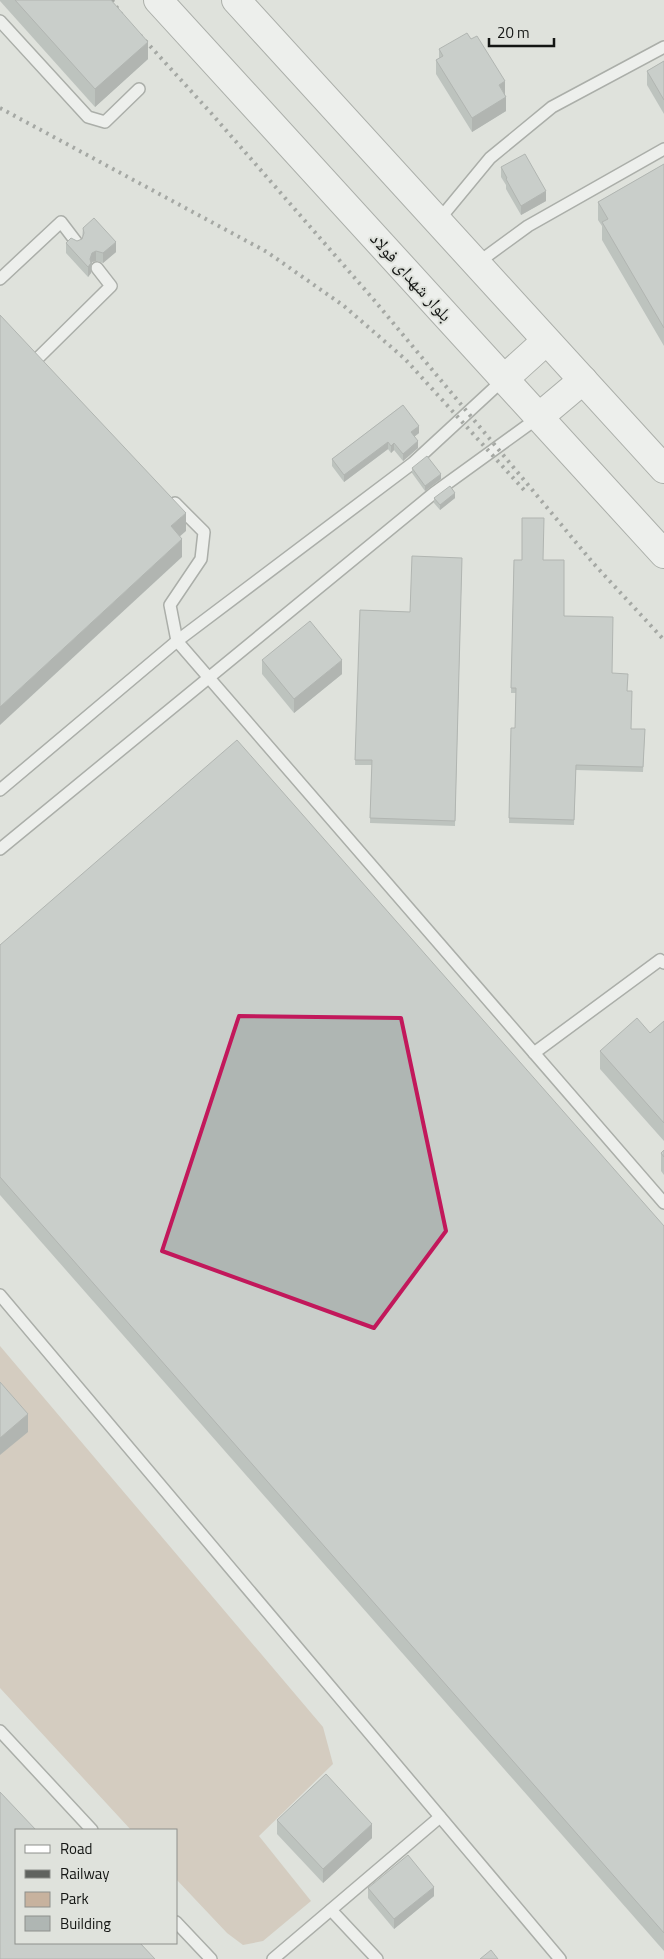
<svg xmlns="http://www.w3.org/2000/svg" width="664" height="1959" viewBox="0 0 664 1959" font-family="'Titillium Web','Noto Naskh Arabic',sans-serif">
	<rect width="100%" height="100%" fill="#dfe2dc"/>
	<!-- green -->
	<polygon fill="#c7b29e" points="0,1346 323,1727 333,1764 259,1836 311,1901 263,1941 243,1945 227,1933 176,1879 176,1830 131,1830 0,1688"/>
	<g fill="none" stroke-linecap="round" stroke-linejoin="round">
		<!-- lane casing -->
		<g stroke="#6d706b" stroke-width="14">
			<g id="lane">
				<polyline points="0,21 88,117 105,122 139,89"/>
				<polyline points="438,221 490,158 552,107 664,47"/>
				<polyline points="476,264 528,226 664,149"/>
				<polyline points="0,279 61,222 77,243"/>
				<polyline points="37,359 111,286 97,268"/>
				<polyline points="175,503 204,532 201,559 170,605 177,641 664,1203"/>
				<polyline points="0,790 177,641 413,463 504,379"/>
				<polyline points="0,849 434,493 539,417"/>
				<polyline points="534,1053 660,960 664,963"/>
				<polyline points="0,1295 560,1959"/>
				<polyline points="0,1731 92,1830"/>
				<polyline points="331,1910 377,1959"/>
				<polyline points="176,1922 211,1959"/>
				<polyline points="273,1959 440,1817"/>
			</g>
		</g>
		<!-- secondary casing -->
		<g stroke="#6d706b" stroke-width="30">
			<g id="secondary">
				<polyline points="158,0 664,554"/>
				<polyline points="236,0 664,469"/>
				<polyline points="504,379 546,341"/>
				<polyline points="539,417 583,380"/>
			</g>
		</g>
		<!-- lane -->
		<use href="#lane" stroke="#fff" stroke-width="11"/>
		<!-- secondary -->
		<use href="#secondary" stroke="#fff" stroke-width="28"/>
		<!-- rail -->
		<g stroke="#60635f" stroke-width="4" stroke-dasharray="2.5 5" stroke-linecap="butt">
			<polyline points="112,0 123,17"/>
			<polyline points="140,35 211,113 374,300 594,564 664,640"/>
			<polyline points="0,108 267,252 344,306 405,359 525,491"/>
		</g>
	</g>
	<!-- wall -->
	<g fill="#969d9a">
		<polygon points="0,0 111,0 148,59 95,107 0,1"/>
		<polygon points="439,49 505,94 506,111 472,132 436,74 436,60 439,58"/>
		<polygon points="664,61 664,114 647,85 647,71"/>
		<polygon points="664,164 664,346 602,240 602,226 598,220 598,202"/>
		<polygon points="501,167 546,201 521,215 506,189 506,185 501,177"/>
		<polygon points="83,228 116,252 103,263 96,261 92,262 91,273 88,277 66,253 66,243 77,241 82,239"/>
		<polygon points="403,405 419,433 414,437 418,448 403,461 394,450 391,453 388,449 344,482 332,466 332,459"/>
		<polygon points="412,468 441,479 425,491 412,473"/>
		<polygon points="434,498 455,498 440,510 434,503"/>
		<polygon points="462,558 455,826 370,823 372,765 355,765 360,610 410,612"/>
		<polygon points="514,560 543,560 564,616 627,691 631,729 645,729 643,772 576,770 574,825 509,823 511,728 515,728 516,693 511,693"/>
		<polygon points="262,660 342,674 294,713 262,674"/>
		<polygon points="0,945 664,1226 664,1951 0,1195"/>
		<polygon points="664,1021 664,1141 600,1069 600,1051 650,1033"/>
		<polygon points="664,1150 664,1175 661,1171 661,1153"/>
		<polygon points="277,1820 372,1838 323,1883 277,1834"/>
		<polygon points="368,1888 434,1896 394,1929 368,1898"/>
	</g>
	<!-- shaded-wall -->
	<g fill="#7a7f7d">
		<polygon points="148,42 148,59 95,107 95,89"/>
		<polygon points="505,81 505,95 499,85"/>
		<polygon points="506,97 506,111 472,132 472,118"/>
		<polygon points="546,191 546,201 521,215 521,206"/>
		<polygon points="116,242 116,252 103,263 103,253"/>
		<polygon points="96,251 96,261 92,262 91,273 88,277 88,267 90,259 92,253"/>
		<polygon points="419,426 419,433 411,439 411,432"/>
		<polygon points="418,441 418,448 403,461 403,454"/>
		<polygon points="388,442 388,449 344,482 344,475"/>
		<polygon points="394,443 394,450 391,453 391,446"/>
		<polygon points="441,474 441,479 425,491 425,486"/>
		<polygon points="455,493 455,498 440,510 440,505"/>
		<polygon points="186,513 186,531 171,544 171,526"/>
		<polygon points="182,539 182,557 0,725 0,707"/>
		<polygon points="342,660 342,674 294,713 294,699"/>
		<polygon points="28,1414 28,1432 0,1455 0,1438"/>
		<polygon points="372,1824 372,1838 323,1883 323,1869"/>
		<polygon points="434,1887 434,1896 394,1929 394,1919"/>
	</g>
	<!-- building -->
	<g fill="#afb6b3" stroke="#7a7f7d">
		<polygon points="15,0 111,0 148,42 95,89"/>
		<polygon points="467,33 471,39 477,36 505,81 499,85 506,97 472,118 436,60 443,56 439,49"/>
		<polygon points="664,61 664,100 647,71"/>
		<polygon points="525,154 546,191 521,206 506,179 507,178 501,167"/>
		<polygon points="664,164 664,328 602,222 608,219 598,202"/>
		<polygon points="94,218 116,242 103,253 96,251 92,253 90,259 91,263 88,267 66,243 71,238 77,241 82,239 84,233 83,228"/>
		<polygon points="0,315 186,513 171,526 182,539 0,707"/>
		<polygon points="403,405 419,426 411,432 418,441 403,454 394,443 391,446 388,442 344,475 332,459"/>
		<polygon points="427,456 441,474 425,486 412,468"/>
		<polygon points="450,486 455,493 440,505 434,498"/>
		<polygon points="522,518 544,518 543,560 564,560 564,616 613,617 612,673 628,674 627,691 632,691 631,729 645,729 643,767 576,765 574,820 509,818 511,728 515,728 516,688 511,688 514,560 522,560"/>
		<polygon points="412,556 462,558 455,821 370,818 372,760 355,760 360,610 410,612"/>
		<polygon points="310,621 342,660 294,699 262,660"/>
		<polygon points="237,740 664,1226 664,1933 0,1177 0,945"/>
		<polygon points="637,1018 650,1033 664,1021 664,1123 600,1051"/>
		<polygon points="664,1150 664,1157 661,1153"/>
		<polygon points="0,1382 28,1414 0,1438"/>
		<polygon points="326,1774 372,1824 323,1869 277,1820"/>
		<polygon points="0,1792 36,1830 16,1830 16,1943 140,1943 155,1959 0,1959"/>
		<polygon points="408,1855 434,1887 394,1919 368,1888"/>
		<polygon points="491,1950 498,1959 480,1959"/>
	</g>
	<!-- marked area -->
	<path d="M0 0H664V1959H0ZM239 1016 401 1018 446 1231 374 1328 162 1251Z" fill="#dfe2dc" fill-opacity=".55" fill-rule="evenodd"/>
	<path fill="none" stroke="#c2185b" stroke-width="4" stroke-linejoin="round" d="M239 1016 401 1018 446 1231 374 1328 162 1251Z"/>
	<g text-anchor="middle" stroke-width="4" stroke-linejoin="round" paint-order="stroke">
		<!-- street labels -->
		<g font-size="18" fill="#141614" stroke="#dfe2dc">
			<text transform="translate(411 277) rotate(48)" y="6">بلوار شهدای فولاد</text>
		</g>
	</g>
	<!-- legend -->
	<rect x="15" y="1829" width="162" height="115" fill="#dfe2dc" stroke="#8e908c"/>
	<rect x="25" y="1845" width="25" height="8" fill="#ffffff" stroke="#8e908c"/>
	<text x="60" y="1854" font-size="15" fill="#141614">Road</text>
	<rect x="25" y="1870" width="25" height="8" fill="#60635f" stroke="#8e908c"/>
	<text x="60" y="1879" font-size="15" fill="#141614">Railway</text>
	<rect x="25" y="1892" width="25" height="15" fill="#c7b29e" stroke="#8e908c"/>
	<text x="60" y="1904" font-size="15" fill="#141614">Park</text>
	<rect x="25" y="1916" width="25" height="15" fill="#afb6b3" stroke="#8e908c"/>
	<text x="60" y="1929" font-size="15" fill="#141614">Building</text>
	<!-- scale -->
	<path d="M489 38v8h65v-8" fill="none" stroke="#141614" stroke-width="2.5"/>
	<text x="497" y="38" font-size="15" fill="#141614" stroke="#dfe2dc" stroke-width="4" paint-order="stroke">20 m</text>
</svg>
